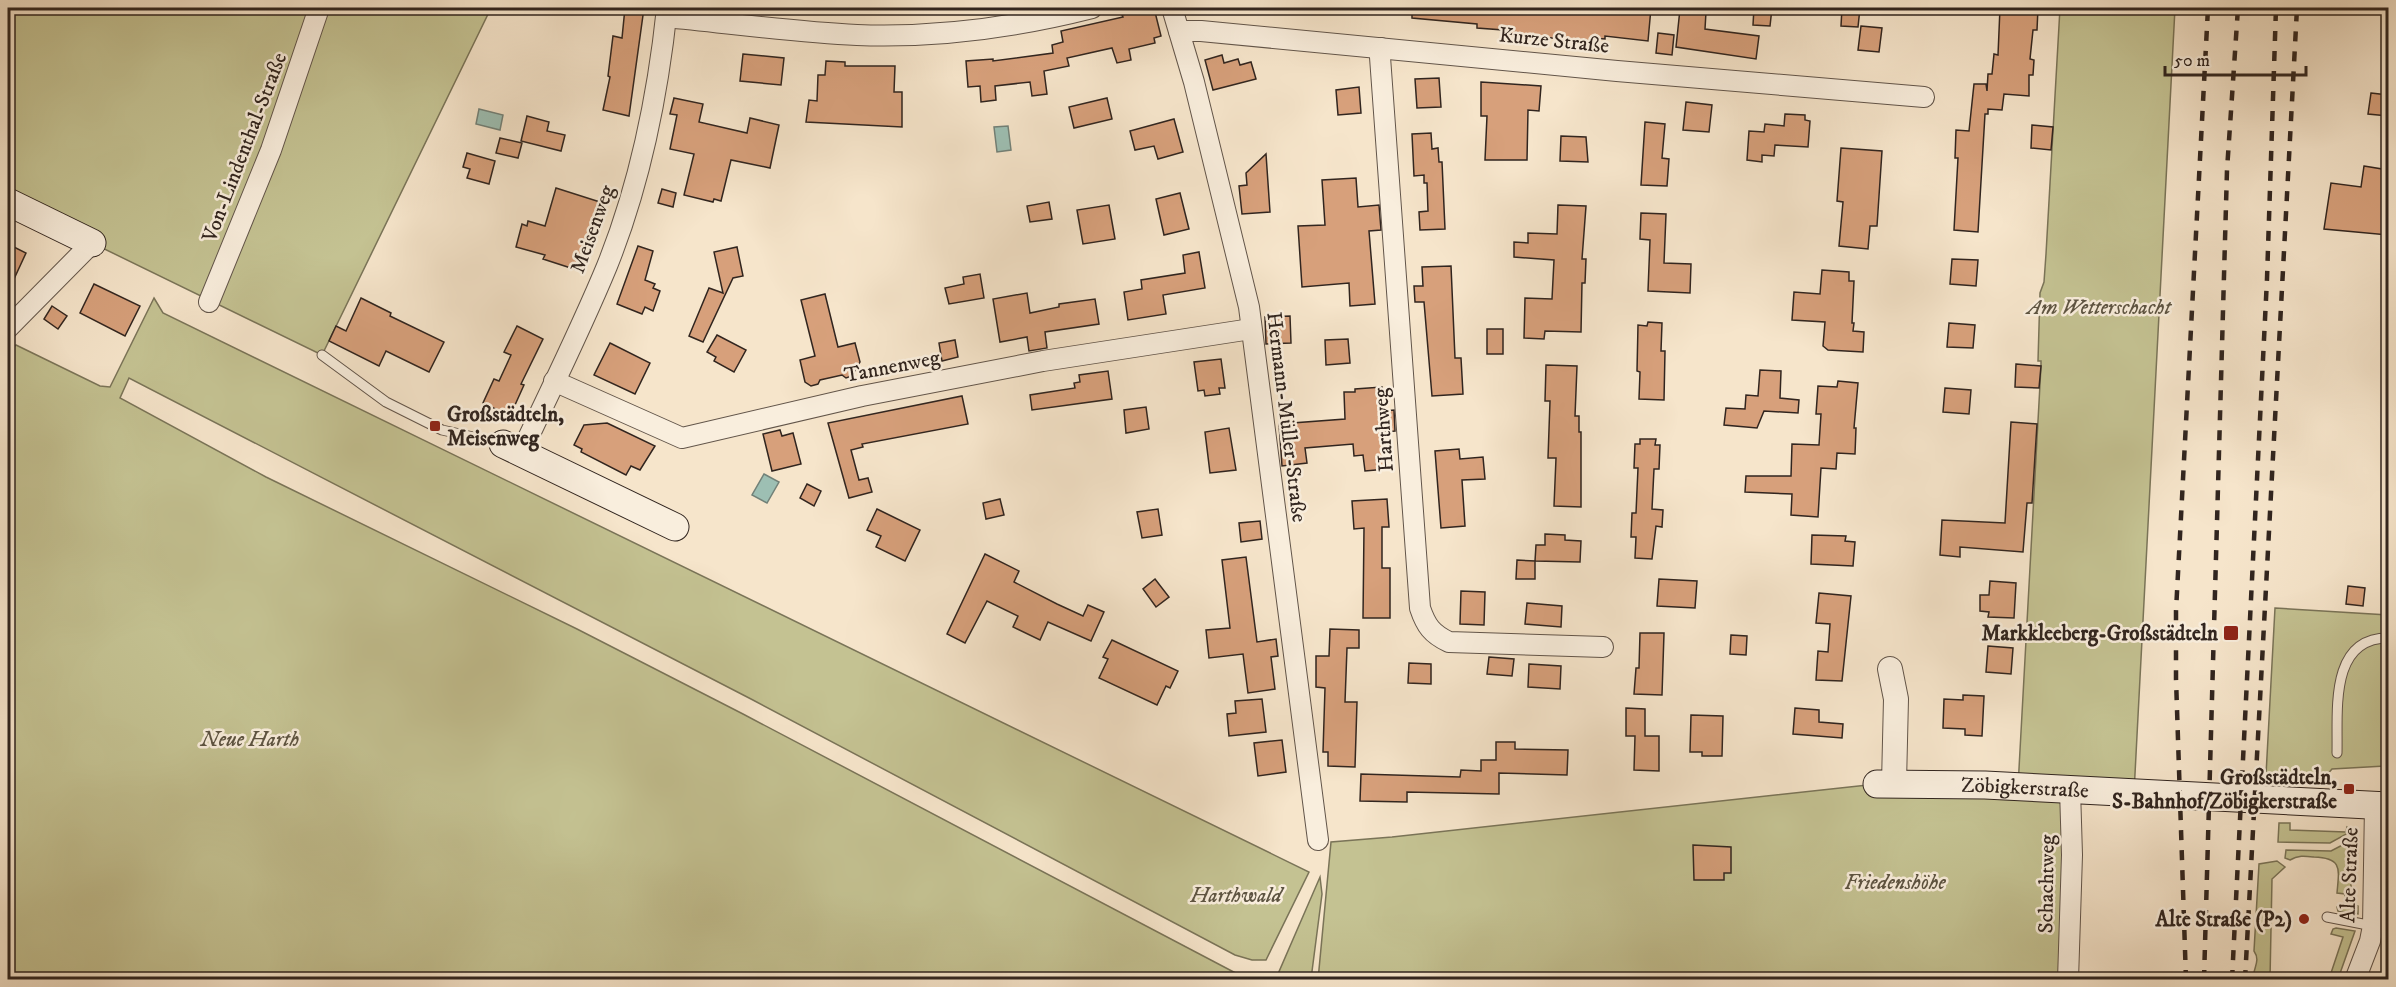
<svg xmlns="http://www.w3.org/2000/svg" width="2396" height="987" viewBox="0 0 2396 987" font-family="'IM FELL DW Pica',serif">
	<rect width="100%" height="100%" fill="#f6e5cb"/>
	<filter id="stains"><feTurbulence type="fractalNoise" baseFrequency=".00333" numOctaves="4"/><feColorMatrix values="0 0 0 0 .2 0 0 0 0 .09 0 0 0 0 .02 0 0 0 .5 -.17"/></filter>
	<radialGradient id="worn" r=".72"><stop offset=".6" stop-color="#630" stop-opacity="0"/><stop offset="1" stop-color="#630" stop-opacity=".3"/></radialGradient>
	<!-- green -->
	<g fill="#c4c292" stroke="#7a7458" stroke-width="1.5">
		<polygon points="8,8 491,8 322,355 8,202"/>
		<polygon points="2060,8 2175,8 2134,793 2071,789 2068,979 1318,980 1331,842 1392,837 1877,784 2018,787 2041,366 2041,361 2038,361 2040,293 2044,282 2046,254"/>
		<polygon points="154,298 163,313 1309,872 1266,960 1252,960 1235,955 751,699 129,378 120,398 266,477 577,629 743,714 1247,979 8,979 8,353 16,345 100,386 110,387"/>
		<polygon points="2275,608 2388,615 2388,762 2385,766 2332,769 2325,777 2266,775"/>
		<polygon points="2279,823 2290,823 2290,830 2346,832 2347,827 2352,831 2330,843 2278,842"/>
		<path d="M2356 838 2358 853H2351V904L2358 906V914L2338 911 2337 907H2344L2345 894 2337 893C2339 869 2343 858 2314 857 2305 856 2298 855 2290 860L2285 858 2286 850 2331 851Z"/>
		<path d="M2277 861 2285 867 2272 879 2270 979H2253C2253 968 2261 961 2254 951L2259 864Z"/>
		<polygon points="1320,877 1322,894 1311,979 1282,979 1278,974"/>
		<polygon points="2336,928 2355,931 2338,979 2329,979 2343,937 2331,934 2333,929"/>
	</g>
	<!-- water -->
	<g fill="#9dbfb3" stroke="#728178" stroke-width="1.5">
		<polygon points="479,109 503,115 500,130 476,124"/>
		<polygon points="1008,126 1011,150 997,152 994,127"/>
		<polygon points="764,474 779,482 767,503 752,495"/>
	</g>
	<!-- building -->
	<g fill="#d7a07b" stroke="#31251f" stroke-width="1.5">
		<polygon points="625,8 644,8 629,116 603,110 610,77 608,76 613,36 622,38"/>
		<polygon points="1149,8 1154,8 1161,36 1154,38 1155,43 1129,49 1131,60 1117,63 1112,48 1067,58 1069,66 1044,71 1047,94 1032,96 1030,82 995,86 996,100 981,102 980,86 968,87 966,61 993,59 993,61 1053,53 1052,45 1063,42 1061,31 1123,17 1122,15"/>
		<polygon points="1412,8 1651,8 1648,41 1605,36 1605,39 1593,38 1593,42 1502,33 1503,30 1477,28 1477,24 1412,18"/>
		<polygon points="1754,8 1772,8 1770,26 1753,25"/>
		<polygon points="1842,8 1860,8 1858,27 1841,26"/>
		<polygon points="2000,8 2038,8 2037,30 2033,30 2030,59 2034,60 2033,75 2029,75 2029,96 2004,94 2002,110 1988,109 1988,114 1985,114 1978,232 1954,230 1958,158 1955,158 1956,130 1969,131 1974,84 1986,84 1987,91 1988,74 1992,74 1994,54 1998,55"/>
		<polygon points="1680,9 1706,12 1705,29 1759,36 1756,59 1676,47"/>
		<polygon points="1861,26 1882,28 1879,52 1858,50"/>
		<polygon points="1658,33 1674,35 1672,55 1656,53"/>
		<polygon points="743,54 784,58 781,85 740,81"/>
		<polygon points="1222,55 1224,63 1238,59 1240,65 1251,62 1256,79 1213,90 1205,60"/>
		<polygon points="826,61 845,62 845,66 895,66 894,92 902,92 902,127 806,122 809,100 817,101 818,75 825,75"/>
		<polygon points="1439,78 1441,107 1417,108 1415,79"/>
		<polygon points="1481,82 1541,86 1539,111 1528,110 1527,160 1485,160 1487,116 1481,116"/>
		<polygon points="1359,87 1361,113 1338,115 1336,90"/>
		<polygon points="2371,93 2388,95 2388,116 2368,114"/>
		<polygon points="674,98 703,104 699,122 747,133 750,118 779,125 770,168 731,160 721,201 714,199 713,202 684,195 694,154 670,149 677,115 670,114"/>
		<polygon points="1107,98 1112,119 1074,128 1069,107"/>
		<polygon points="1686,102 1712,105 1709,132 1683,130"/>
		<polygon points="1785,114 1805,115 1805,120 1810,121 1808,147 1775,145 1774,156 1762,155 1762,162 1747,160 1749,131 1764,132 1765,124 1784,126"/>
		<polygon points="527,116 549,122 547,131 565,135 561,151 521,141"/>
		<polygon points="1174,119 1183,152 1158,159 1154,146 1135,150 1130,131"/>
		<polygon points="1645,122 1665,124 1662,158 1669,159 1667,186 1641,185"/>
		<polygon points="2032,125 2053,127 2051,150 2031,148"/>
		<polygon points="1431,133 1432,149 1438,148 1439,162 1442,162 1445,229 1420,230 1419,212 1428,211 1427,183 1424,183 1424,175 1414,176 1412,134"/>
		<polygon points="1561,136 1586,137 1588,162 1560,161"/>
		<polygon points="500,138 522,143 518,158 496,153"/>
		<polygon points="1841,148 1882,151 1877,226 1870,226 1868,249 1839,246 1843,202 1837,201"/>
		<polygon points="467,153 495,161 489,184 467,178 470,169 463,167"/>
		<polygon points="1266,154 1270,212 1242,214 1239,186 1247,185 1246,173"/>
		<polygon points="2364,166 2388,170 2388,186 2382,217 2388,218 2388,235 2324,229 2331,183 2361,187"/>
		<polygon points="1356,178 1358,207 1379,205 1381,230 1369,231 1375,304 1350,306 1349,283 1302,287 1298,226 1325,225 1322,180"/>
		<polygon points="556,188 600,202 588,242 586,242 577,270 543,259 545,255 516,247 522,224 527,226 528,221 545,226"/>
		<polygon points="662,189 676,193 673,207 658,203"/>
		<polygon points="1180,193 1189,229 1164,235 1156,199"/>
		<polygon points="1049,202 1052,219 1030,222 1027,206"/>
		<polygon points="1109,205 1115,239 1083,244 1077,210"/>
		<polygon points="1558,205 1586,206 1582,259 1586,259 1585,283 1582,283 1581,332 1545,331 1544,339 1524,338 1525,298 1552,299 1554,260 1514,257 1514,242 1528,243 1528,233 1557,234"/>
		<polygon points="1641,213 1666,214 1664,263 1691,264 1690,293 1648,291 1650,240 1640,239"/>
		<polygon points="8,244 26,253 8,292"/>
		<polygon points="638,246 653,251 645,280 655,284 653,288 660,291 653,311 645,307 642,314 617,304"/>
		<polygon points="737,247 743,276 733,278 703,342 689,336 709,288 723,293 714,252"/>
		<polygon points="1199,252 1205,288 1163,295 1166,314 1128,320 1124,292 1142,289 1141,280 1185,273 1183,255"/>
		<polygon points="1952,259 1978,260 1976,286 1950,284"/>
		<polygon points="1451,266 1455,358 1461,358 1463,394 1432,396 1424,302 1415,302 1414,286 1423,286 1422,267"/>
		<polygon points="1822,270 1849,272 1849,281 1854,281 1852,323 1854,323 1853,331 1864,332 1863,352 1828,350 1823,346 1825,322 1792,320 1794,292 1820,294"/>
		<polygon points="980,274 984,298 949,304 945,288 964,284 963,277"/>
		<polygon points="94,284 140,306 125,336 80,313"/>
		<polygon points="1027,293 1030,313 1059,307 1059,304 1095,299 1099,324 1045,332 1047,348 1029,351 1027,337 1000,342 993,299"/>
		<polygon points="825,294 838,347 855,343 860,362 852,376 846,378 842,375 820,380 818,384 811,386 805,382 800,360 815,356 801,300"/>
		<polygon points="361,298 391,313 390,316 444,342 429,372 386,351 379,366 329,341 336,326 346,331"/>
		<polygon points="52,306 67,316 58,329 44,319"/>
		<polygon points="1290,316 1291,343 1266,344 1265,317"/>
		<polygon points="1648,322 1662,323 1661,351 1665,351 1664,400 1639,399 1640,372 1637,371 1638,325 1647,326"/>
		<polygon points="1949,323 1975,325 1973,348 1947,347"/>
		<polygon points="517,326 543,339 521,384 524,385 510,416 483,403 494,379 499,381 511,355 504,352"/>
		<rect x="1487" y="329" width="16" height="25"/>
		<polygon points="717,335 746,350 734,372 714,361 716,357 707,352"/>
		<polygon points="1348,339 1350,363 1326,365 1325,340"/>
		<polygon points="955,340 958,357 942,361 939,343"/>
		<polygon points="610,343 650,363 635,394 594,375"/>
		<polygon points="1221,359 1225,388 1219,388 1220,394 1205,396 1204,390 1198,391 1194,362"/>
		<polygon points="2016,364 2041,366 2039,388 2015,387"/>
		<polygon points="1546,365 1577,366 1575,416 1579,416 1579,432 1581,432 1581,507 1554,506 1556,458 1548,458 1550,401 1545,401"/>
		<polygon points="1760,370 1781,371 1780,398 1799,400 1798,413 1764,411 1757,428 1724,425 1726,408 1745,409 1746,395 1758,396"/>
		<polygon points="1108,371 1112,399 1032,410 1030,395 1075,388 1074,383 1080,382 1079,375"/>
		<polygon points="1838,381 1858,383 1854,428 1856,428 1855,454 1837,453 1836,469 1821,468 1818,517 1791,515 1792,494 1745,492 1746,476 1791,476 1792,444 1819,445 1821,414 1816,414 1818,386 1837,387"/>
		<polygon points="1382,387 1383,411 1394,410 1395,431 1383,432 1387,469 1365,471 1363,455 1354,456 1353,444 1305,448 1307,463 1282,466 1279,424 1345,419 1344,392 1355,392 1355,389"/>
		<polygon points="1945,388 1971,390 1969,414 1943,412"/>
		<polygon points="962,396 968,424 862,444 863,447 851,450 859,480 868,478 872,492 849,498 828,423"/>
		<polygon points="1146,407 1149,429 1126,433 1124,410"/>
		<polygon points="2011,422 2037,424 2032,503 2027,503 2023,552 1960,547 1960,557 1940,555 1942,520 2005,523"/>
		<polygon points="607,423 655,446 640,470 631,466 626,475 581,452 582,449 574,445 584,425"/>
		<polygon points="1229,428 1236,470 1210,473 1205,432"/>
		<polygon points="780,430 782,436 793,433 801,464 772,471 763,434"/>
		<polygon points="1640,439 1656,439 1655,445 1660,445 1659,469 1654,469 1652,509 1663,510 1662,527 1656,526 1652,559 1635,558 1636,537 1631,537 1632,513 1636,513 1638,468 1634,468 1635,444 1640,444"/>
		<polygon points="1459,449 1460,459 1483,457 1485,479 1462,480 1465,526 1441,528 1435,451"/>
		<polygon points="807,484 821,491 814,506 800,498"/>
		<polygon points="1000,499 1004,515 986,519 983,503"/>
		<polygon points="1387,499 1389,527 1382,527 1382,568 1390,568 1390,618 1363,618 1364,528 1354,529 1352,501"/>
		<polygon points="877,509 920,530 905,561 876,547 881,536 867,530"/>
		<polygon points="1158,509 1162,535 1142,538 1137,512"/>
		<polygon points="1260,521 1262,539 1241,542 1239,523"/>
		<polygon points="1545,534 1565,535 1565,540 1581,541 1580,562 1535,561 1536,545 1545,545"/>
		<polygon points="1812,535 1846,536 1845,541 1855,542 1853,566 1811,564"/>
		<polygon points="985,554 1019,571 1014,582 1057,604 1083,616 1088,605 1104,612 1091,641 1048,622 1040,640 1013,627 1018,616 987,601 965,643 947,634"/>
		<polygon points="1246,557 1257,642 1276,639 1278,656 1271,657 1275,689 1248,693 1243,654 1209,658 1206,630 1230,628 1222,560"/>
		<polygon points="1517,560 1535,561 1535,579 1516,579"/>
		<polygon points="1155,579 1169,597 1156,607 1143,589"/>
		<polygon points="1659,579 1697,581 1695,608 1657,606"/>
		<polygon points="1990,581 2016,583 2014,618 1988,617 1989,612 1980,611 1980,595 1989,595"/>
		<polygon points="2348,586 2365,588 2363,606 2346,604"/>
		<polygon points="1461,591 1485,592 1484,625 1460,624"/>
		<polygon points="1819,593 1851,596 1842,681 1816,680 1818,651 1828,652 1830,624 1816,623"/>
		<polygon points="1527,603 1562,606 1561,627 1525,624"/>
		<polygon points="1330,629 1359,630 1359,648 1347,648 1345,702 1357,702 1355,767 1328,766 1328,752 1323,752 1325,688 1316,687 1316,656 1329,656"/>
		<polygon points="1640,633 1664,633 1662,695 1634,694 1636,668 1639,668"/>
		<polygon points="1731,635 1747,636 1746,655 1730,654"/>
		<polygon points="1112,640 1178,671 1170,688 1166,686 1157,705 1099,678 1108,659 1103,657"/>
		<polygon points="1988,646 2013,648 2011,674 1986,672"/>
		<polygon points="1489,657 1514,659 1512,676 1487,674"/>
		<polygon points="1409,663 1431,664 1431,684 1408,683"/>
		<polygon points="1529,664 1561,666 1560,689 1528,687"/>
		<polygon points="1963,695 1984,696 1982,736 1965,735 1965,729 1943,728 1944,699 1963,700"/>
		<polygon points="1262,699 1266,732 1229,736 1227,714 1236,713 1235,701"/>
		<polygon points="1626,708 1645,709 1645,736 1659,736 1659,771 1634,770 1635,736 1626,736"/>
		<polygon points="1795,708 1819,710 1819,722 1843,724 1842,738 1793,734"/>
		<polygon points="1691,715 1723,716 1722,756 1702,756 1702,752 1690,752"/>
		<polygon points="1282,740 1286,772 1258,776 1254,743"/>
		<polygon points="1496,742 1515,742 1515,749 1568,750 1567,775 1499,773 1499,794 1407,792 1407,802 1360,801 1361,774 1460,777 1461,770 1481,771 1481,760 1496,760"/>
		<polygon points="1693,845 1731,847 1731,873 1724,873 1724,880 1694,880"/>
	</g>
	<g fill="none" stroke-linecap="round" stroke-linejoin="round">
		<!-- service casing -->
		<g stroke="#62554a" stroke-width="11">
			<g id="service">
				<polyline points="322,355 386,402 442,430 500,443"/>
				<path d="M2337 753C2338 711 2329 638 2388 638"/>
				<polyline points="2327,917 2373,926"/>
			</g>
		</g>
		<!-- minor casing -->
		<g stroke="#62554a" stroke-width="22">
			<g id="minor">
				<polyline points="1172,8 1194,82 1249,307 1318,840"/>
				<path d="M666 17C729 23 793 32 857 35 935 38 1017 27 1092 8"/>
				<polyline points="1179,31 1201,31 1617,71 1924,97"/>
				<path d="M1381 48 1380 57 1420 608C1426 626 1432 634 1449 642L1603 647"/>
				<polyline points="209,302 271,150 319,8"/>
				<polyline points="8,328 92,243"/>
				<polyline points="554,381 682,438 862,396 1043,361 1251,329"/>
				<path d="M521 453C550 391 581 329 607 266 640 184 658 94 667 8"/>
				<polyline points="2068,980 2072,855 2070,789"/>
				<polyline points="2355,980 2370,941 2373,926 2375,805"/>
			</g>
		</g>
		<!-- tertiary casing -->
		<g stroke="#62554a" stroke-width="26">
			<polyline id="tertiary" points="1890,669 1896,699 1894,783"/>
		</g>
		<!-- secondary casing -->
		<g stroke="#31251f" stroke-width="29">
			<g id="secondary">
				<polyline points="8,202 92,243"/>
				<polyline points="503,444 675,527"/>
				<path id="s1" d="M1877 784 1985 785 2388 806"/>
			</g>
		</g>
		<!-- service -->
		<use href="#service" stroke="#f9eedd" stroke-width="9"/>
		<!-- minor -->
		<use href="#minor" stroke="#f9eedd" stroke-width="20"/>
		<!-- tertiary -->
		<use href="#tertiary" stroke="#f9eedd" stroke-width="24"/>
		<!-- secondary -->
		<use href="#secondary" stroke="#f9eedd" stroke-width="27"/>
		<!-- rail -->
		<g stroke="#31251f" stroke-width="4.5" stroke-dasharray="10 10" stroke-linecap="butt">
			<polyline points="2186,980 2176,679 2176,611 2208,8"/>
			<polyline points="2204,980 2227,170 2238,8"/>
			<polyline points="2232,980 2267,279 2276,8"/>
			<polyline points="2245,980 2297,8"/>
		</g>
	</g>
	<!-- markers -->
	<g fill="#8f2418" stroke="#f9eedd" stroke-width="2">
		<rect x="429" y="420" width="12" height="12" rx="3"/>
		<rect x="2223" y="625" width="16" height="16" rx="3"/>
		<rect x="2343" y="783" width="12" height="12" rx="3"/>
		<circle cx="2304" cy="919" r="6"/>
	</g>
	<g text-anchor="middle" stroke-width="5" stroke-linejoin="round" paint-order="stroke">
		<!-- street labels -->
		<g font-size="21" fill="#31251f" stroke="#f9eedd">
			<text transform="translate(1554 40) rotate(6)" y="7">Kurze Straße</text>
			<text transform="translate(244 147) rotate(-69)" y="7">Von-Lindenthal-Straße</text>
			<text transform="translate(592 229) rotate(-70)" y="7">Meisenweg</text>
			<text transform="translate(892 366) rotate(-11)" y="7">Tannenweg</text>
			<text transform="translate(1287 417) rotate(83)" y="7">Hermann-Müller-Straße</text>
			<text transform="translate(1383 430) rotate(-94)" y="7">Harthweg</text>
			<text dy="7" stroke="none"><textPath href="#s1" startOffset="148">Zöbigkerstraße</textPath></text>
			<text transform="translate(2349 875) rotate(-88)" y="7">Alte Straße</text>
			<text transform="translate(2046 884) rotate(-89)" y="7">Schachtweg</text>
		</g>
		<!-- park labels -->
		<g font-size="21" font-style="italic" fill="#5d5442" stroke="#f9eedd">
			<text x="2099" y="314">Am Wetterschacht</text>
			<text x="250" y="746">Neue Harth</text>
			<text x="1895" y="889">Friedenshöhe</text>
			<text x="1236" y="902">Harthwald</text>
		</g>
		<!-- poi labels -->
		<g font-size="21" font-weight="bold" fill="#31251f" stroke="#f9eedd" text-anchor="end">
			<text x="447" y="421" text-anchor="start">Großstädteln,<tspan x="447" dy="24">Meisenweg</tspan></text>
			<text x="2218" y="640">Markkleeberg-Großstädteln</text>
			<text x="2337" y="784">Großstädteln,<tspan x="2337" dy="24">S-Bahnhof/Zöbigkerstraße</tspan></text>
			<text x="2292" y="926">Alte Straße (P2)</text>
		</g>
	</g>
	<!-- margin -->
	<rect width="2396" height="987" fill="none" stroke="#f6e5cb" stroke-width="30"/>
	<rect x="9" y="9" width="2378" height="969" fill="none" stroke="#31251f" stroke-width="3"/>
	<rect x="15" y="15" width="2366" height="957" fill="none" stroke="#31251f" stroke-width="1.5"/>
	<!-- scale -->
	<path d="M2165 66v9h141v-9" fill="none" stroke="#31251f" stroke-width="3"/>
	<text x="2174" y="66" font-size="18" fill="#31251f" stroke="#f9eedd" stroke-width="4.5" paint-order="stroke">50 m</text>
	<rect width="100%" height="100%" filter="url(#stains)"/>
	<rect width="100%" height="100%" fill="url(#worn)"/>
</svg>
